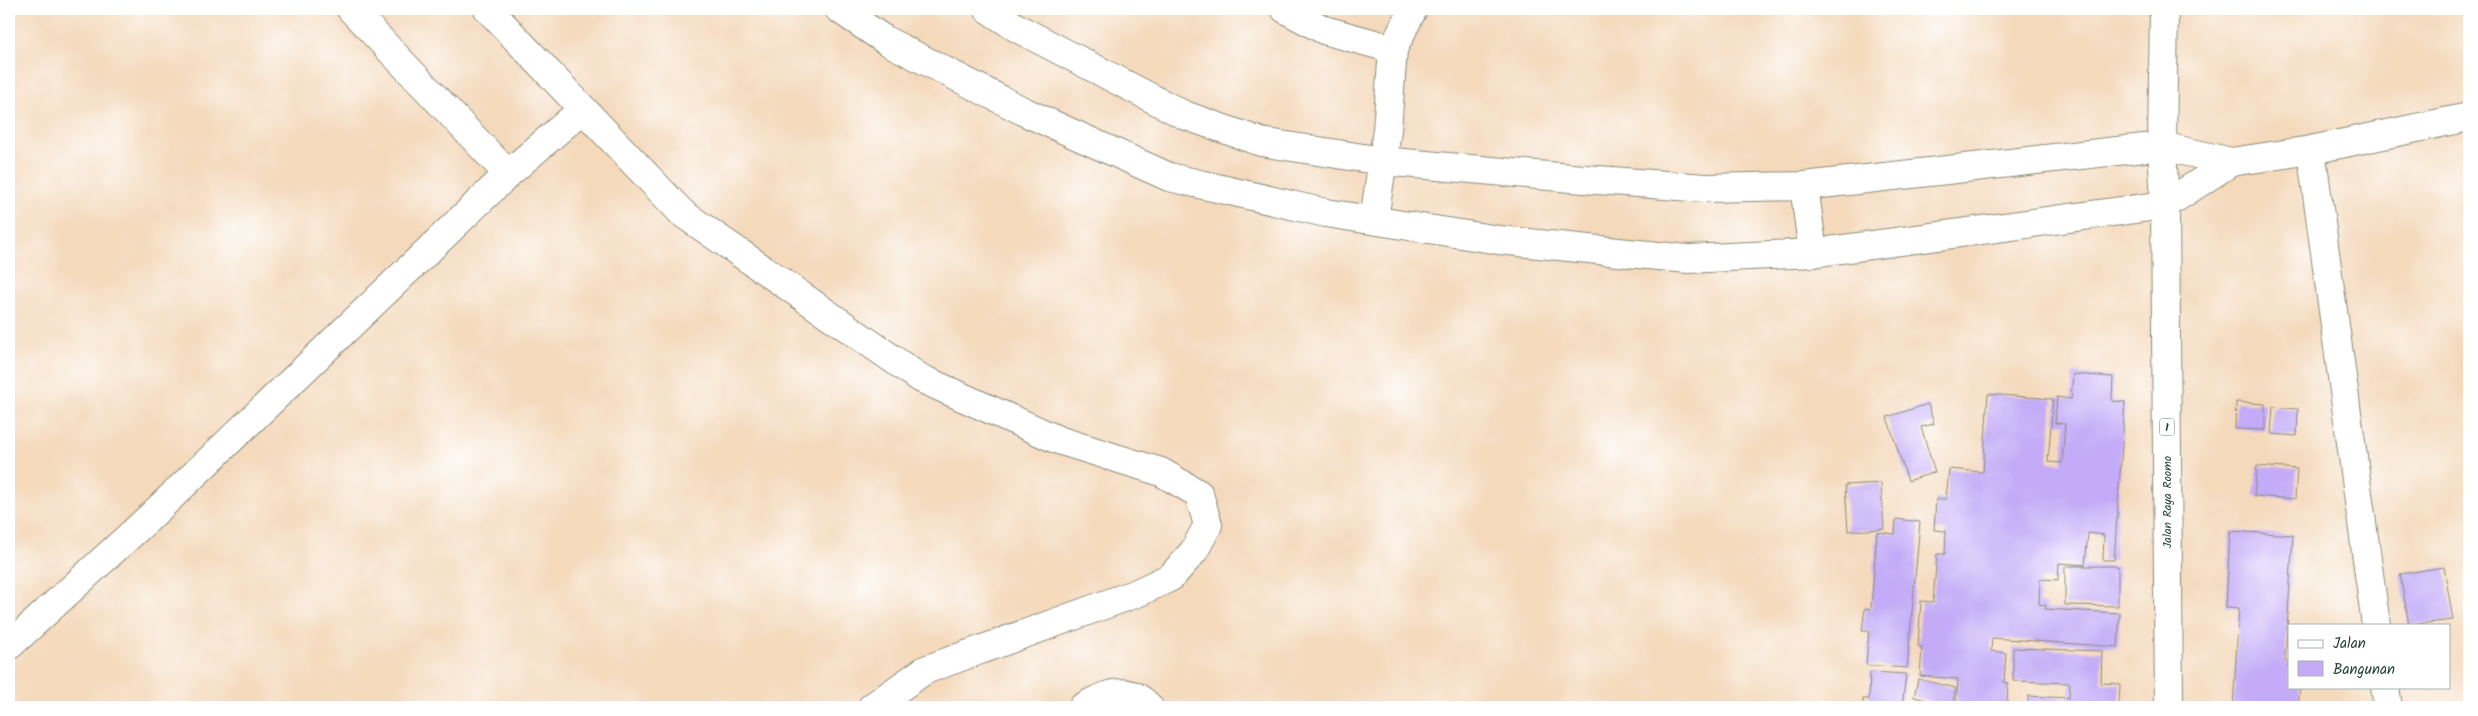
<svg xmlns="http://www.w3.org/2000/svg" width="2478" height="716" viewBox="0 0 2478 716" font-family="Kalam,sans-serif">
	<rect width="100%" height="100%" fill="#fff"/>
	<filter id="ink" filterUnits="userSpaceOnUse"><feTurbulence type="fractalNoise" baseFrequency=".02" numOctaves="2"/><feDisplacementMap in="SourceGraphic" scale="10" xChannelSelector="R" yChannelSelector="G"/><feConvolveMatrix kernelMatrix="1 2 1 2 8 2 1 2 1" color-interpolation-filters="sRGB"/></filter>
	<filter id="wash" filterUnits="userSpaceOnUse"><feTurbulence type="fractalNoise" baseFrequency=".0096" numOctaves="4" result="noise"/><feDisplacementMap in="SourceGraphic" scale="20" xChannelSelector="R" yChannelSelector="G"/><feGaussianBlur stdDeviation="1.12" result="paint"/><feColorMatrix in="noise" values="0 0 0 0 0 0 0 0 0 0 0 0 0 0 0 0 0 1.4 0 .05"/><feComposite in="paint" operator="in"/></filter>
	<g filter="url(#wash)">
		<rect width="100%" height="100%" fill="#f4d9bb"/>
		<g id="blocks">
			<!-- building -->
			<g fill="#c3abf7">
				<polygon points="2073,374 2113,377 2112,401 2125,402 2114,560 2103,560 2104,535 2088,533 2085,565 2059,563 2058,580 2040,579 2039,604 2046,605 2045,609 2120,613 2118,647 1992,638 1991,651 2006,653 2004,682 2008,683 2007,707 1956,707 1958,679 1920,676 1922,647 1918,646 1921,601 1933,602 1937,554 1945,554 1946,531 1934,530 1936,499 1946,499 1949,469 1983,472 1988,394 2053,399 2048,462 2062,463 2065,424 2055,423 2057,397 2071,399"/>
				<polygon points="2236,402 2265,404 2265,430 2235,429"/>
				<polygon points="1928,404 1934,424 1921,427 1935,472 1908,481 1887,417"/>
				<polygon points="2273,407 2298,409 2297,436 2271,434"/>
				<polygon points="2257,466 2297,469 2295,499 2254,496"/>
				<polygon points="1881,483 1884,529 1848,531 1845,485"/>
				<polygon points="1896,519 1920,522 1907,668 1866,665 1869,631 1862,631 1865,608 1871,609 1877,532 1895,534"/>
				<polygon points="2230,531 2293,535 2285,661 2289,661 2289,687 2300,687 2298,707 2233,707 2239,608 2226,607"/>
				<polygon points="2065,566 2118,566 2118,606 2065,605"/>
				<polygon points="2444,567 2453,620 2409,625 2400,574"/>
				<polygon points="2013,648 2102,651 2101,683 2120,684 2119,707 2028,707 2028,696 2069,698 2070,683 2013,681"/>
				<polygon points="1870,672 1906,674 1902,707 1863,707 1863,699 1869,699"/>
				<polygon points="1918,679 1956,688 1952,706 1914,697"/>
			</g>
		</g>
	</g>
	<g filter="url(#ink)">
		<use href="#blocks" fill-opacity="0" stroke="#8a8b78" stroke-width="1"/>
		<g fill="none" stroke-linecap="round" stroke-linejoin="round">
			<!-- minor casing -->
			<g stroke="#8a8b78" stroke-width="30">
				<g id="minor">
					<polyline points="351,9 508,174"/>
					<polyline points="488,9 682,213 920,378 1058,440 1161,472 1199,494 1208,525 1194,551 1171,577 1137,593 925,670 872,707"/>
					<polyline points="839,9 885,40 1025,112 1169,177 1326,213 1499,240 1688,259 1813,253 2165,205 2231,162"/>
					<polyline points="988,9 1017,28 1184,115 1261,142 1382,161 1571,178 1705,188 1804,186 2162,146 2231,162 2311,150 2469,117"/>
					<polyline points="1285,9 1324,30 1393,49 1413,9"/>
					<polyline points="2311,150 2376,625"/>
					<polyline points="1804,186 1813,253"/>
					<polyline points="1374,220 1387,130 1393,49"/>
					<polyline points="9,646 150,517 508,174 583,109"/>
					<polyline points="2385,687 2388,707"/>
					<path d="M1083 707C1107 694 1128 684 1149 707"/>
				</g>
			</g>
			<!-- highway casing -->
			<g stroke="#8a8b78" stroke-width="30">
				<polyline id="highway" points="2164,9 2162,146 2165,205 2169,707"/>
			</g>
			<!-- minor -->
			<use href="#minor" stroke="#fff" stroke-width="28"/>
			<!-- highway -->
			<use href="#highway" stroke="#fff" stroke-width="28"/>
		</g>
	</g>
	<g text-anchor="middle" stroke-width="4.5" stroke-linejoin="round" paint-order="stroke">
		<!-- shield labels -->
		<rect fill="#fff" stroke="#627771" stroke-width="1" x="2159.5" y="418.5" width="15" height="17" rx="4"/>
		<g font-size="11" font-weight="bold" fill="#1f3d34">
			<text x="2167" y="431">1</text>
		</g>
		<!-- street labels -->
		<g font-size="12" fill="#1f3d34" stroke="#fff">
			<text transform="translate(2167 502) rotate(-90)" y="4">Jalan Raya Roomo</text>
		</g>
	</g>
	<!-- margin -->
	<rect width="2478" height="716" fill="none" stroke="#fff" stroke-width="30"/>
	<!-- legend -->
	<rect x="2288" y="624" width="162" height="65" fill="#ffffff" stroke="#a5b1ae"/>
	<rect x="2298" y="640" width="25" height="8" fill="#ffffff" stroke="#a5b1ae"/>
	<text x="2333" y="648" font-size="15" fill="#1f3d34">Jalan</text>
	<rect x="2298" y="661" width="25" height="15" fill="#c3abf7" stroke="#a5b1ae"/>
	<text x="2333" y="674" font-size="15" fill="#1f3d34">Bangunan</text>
</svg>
